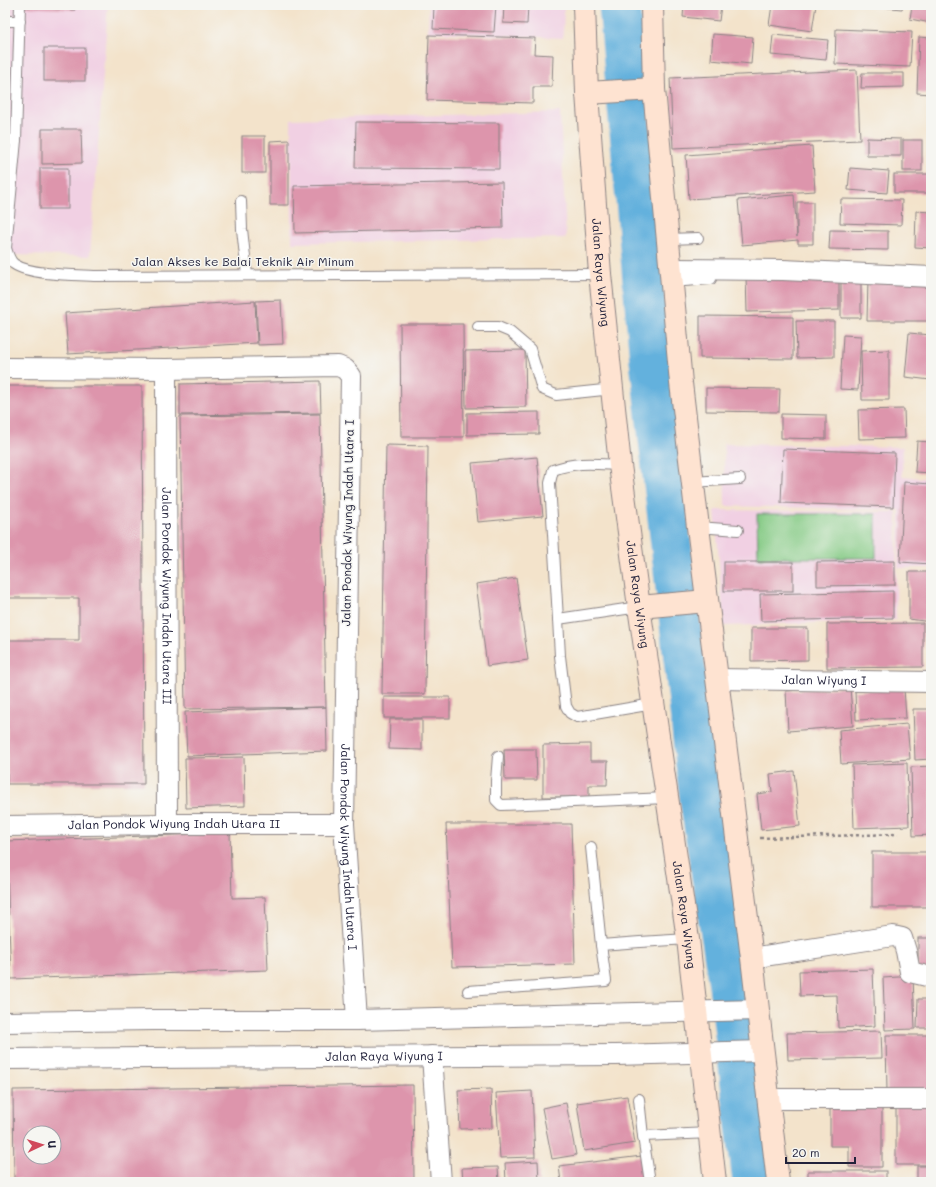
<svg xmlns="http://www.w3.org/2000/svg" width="936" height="1187" viewBox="0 0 936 1187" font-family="Mali,sans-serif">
	<rect width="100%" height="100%" fill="#f6f6f2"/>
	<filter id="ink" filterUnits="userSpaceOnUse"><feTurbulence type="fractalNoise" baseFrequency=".025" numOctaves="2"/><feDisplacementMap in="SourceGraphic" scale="8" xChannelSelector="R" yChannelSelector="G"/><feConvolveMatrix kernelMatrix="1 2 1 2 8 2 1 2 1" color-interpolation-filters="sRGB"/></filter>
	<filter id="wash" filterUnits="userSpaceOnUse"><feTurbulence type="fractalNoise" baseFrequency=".012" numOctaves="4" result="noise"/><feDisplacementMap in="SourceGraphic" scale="16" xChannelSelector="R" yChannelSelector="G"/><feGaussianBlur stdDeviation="0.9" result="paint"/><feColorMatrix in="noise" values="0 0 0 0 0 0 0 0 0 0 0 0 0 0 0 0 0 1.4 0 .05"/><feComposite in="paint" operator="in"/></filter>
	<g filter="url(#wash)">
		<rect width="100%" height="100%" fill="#f3e3cb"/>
		<!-- built -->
		<g fill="#f1d0e3">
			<polygon points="5,5 108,5 90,256 5,255"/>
			<polygon points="429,5 564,5 563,38 428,32"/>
			<polygon points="560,112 566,238 292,243 291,119"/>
			<polygon points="724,444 903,447 902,476 931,479 931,568 898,568 900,510 725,506"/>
			<polygon points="715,510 897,512 896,620 724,626"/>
		</g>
		<!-- green -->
		<polygon fill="#86cb86" stroke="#547660" points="757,514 876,514 876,558 758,558"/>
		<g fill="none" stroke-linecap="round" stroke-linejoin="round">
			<!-- river -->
			<polyline stroke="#63b1dd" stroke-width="41" points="619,5 650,361 700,799 729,985 753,1182"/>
		</g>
		<g id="blocks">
			<!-- building -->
			<g fill="#dd95ac" fill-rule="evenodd">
				<polygon points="25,5 75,5 75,10 25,7"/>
				<polygon points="434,5 496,5 494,32 433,29"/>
				<polygon points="504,5 528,5 527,24 503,23"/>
				<polygon points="684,5 721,5 719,21 683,17"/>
				<polygon points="772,5 816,5 812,31 769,25"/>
				<polygon points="870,5 903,5 902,9 870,6"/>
				<polygon points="912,5 931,5 931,23 910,19"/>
				<polygon points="836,29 912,32 910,67 835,64"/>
				<polygon points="713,34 753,37 751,64 711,60"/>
				<polygon points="429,35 535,38 534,54 553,55 552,87 533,87 533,103 427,100"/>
				<polygon points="773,35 828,40 826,60 771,55"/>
				<polygon points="919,37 931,38 931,94 917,93"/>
				<rect x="44" y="48" width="41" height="33"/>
				<polygon points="857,70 860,140 673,148 670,78"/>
				<polygon points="862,73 904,73 904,87 861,88"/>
				<polygon points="356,122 499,123 499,169 355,168"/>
				<polygon points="42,129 81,129 82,163 42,164"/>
				<rect x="242" y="136" width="23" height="37"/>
				<polygon points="867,138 901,139 901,156 867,156"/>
				<polygon points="289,140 289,205 270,205 270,141"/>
				<rect x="903" y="140" width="19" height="31"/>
				<polygon points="812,146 815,191 689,199 686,155"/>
				<rect x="40" y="168" width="28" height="41"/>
				<polygon points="850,168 889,171 887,193 848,190"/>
				<rect x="894" y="174" width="37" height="19"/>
				<polygon points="502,182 503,228 295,233 294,186"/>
				<polygon points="794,195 797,237 797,202 813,202 813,244 798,244 798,240 742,245 738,200"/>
				<polygon points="841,199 902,200 901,225 840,223"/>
				<polygon points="916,211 931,212 931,248 915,247"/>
				<polygon points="830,230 888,231 888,250 829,249"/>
				<polygon points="839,274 839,310 747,312 746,276"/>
				<polygon points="861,279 861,318 841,318 841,280"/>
				<polygon points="868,279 931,279 931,321 867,321"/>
				<polygon points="281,300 283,344 258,345 256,301"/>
				<polygon points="255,301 257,343 68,354 65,313"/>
				<polygon points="700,316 793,317 793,359 700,358"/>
				<polygon points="796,321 834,321 834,357 797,358"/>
				<polygon points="400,324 463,324 464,437 401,437"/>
				<polygon points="909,333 931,335 931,380 905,377"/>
				<polygon points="843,335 861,336 858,390 840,389"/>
				<polygon points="525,350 526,407 466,408 465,351"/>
				<polygon points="889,350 889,400 862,400 861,351"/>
				<polygon points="320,381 321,413 180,415 180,384"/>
				<polygon points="6,386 142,386 144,784 7,784 7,640 79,640 79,598 7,598"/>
				<polygon points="706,388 780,389 779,412 706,411"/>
				<polygon points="904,409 905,438 859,439 858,410"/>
				<polygon points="539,412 539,434 467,435 467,413"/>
				<polygon points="320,414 326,707 185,709 180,416"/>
				<polygon points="781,414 826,415 826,439 781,438"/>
				<polygon points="917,441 931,442 931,473 915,472"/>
				<polygon points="386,445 428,446 425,694 382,694"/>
				<polygon points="783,449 895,453 893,507 781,503"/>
				<polygon points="537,457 543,516 478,522 472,463"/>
				<polygon points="904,482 931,484 931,564 900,562"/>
				<polygon points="895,561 895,585 817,586 817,562"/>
				<rect x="724" y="562" width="69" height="29"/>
				<polygon points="909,572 931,572 931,622 909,619"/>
				<polygon points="516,578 528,660 487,666 476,584"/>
				<polygon points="893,591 893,618 761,621 760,594"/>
				<polygon points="923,623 923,667 827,668 827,624"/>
				<polygon points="751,628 808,628 808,660 751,661"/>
				<polygon points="850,687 853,726 788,731 786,691"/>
				<polygon points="904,688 906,718 856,720 855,691"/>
				<rect x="384" y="697" width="66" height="21"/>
				<polygon points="326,707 327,751 187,756 185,712"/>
				<polygon points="913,709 931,709 931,759 915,760"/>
				<polygon points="390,719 422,719 422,750 389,749"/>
				<polygon points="907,724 910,759 841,764 839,730"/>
				<polygon points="590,744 590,761 608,761 607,785 589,785 589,797 543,797 543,745"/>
				<polygon points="504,749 536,749 537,780 505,780"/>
				<polygon points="244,757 245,806 186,808 185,758"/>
				<polygon points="907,763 909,826 854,828 852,765"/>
				<polygon points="931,766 931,835 913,836 911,767"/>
				<polygon points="794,771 800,826 761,830 757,794 772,792 770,774"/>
				<polygon points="446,824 571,824 575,964 452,967"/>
				<polygon points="230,833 232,898 265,897 268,970 11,979 6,841"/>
				<rect x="872" y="852" width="59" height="55"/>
				<rect x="918" y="938" width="13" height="31"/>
				<polygon points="873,969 875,1026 838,1028 837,995 800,996 799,971"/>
				<polygon points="913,976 915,1029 885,1030 883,978"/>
				<polygon points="918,999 931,999 931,1028 917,1028"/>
				<polygon points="881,1031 882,1058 788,1060 787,1033"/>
				<polygon points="886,1035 931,1035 931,1092 887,1093"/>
				<path d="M413 1085 414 1182H21V1179H14L13 1090ZM30 1133H54V1157H30Z"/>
				<polygon points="491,1089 492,1128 460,1129 458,1090"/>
				<polygon points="532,1091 535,1157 500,1158 496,1093"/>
				<polygon points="627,1096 635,1143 584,1151 577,1103"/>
				<polygon points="830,1102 882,1102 882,1167 849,1167 849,1146 830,1146"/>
				<polygon points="566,1103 576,1155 552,1159 542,1108"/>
				<rect x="896" y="1103" width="35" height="62"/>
				<polygon points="642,1156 645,1182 561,1182 559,1166"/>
				<polygon points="538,1161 539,1182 506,1182 505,1163"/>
				<rect x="917" y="1166" width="14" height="16"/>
				<polygon points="498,1167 499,1182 463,1182 462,1168"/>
				<rect x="808" y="1171" width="78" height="11"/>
			</g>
		</g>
	</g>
	<g filter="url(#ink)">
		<use href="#blocks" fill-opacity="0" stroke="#8a8283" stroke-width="1"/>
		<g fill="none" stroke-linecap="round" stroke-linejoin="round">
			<!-- service casing -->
			<g stroke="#8a8283" stroke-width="12">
				<g id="service">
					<path d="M20 5 16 140 6 248C8 254 9 260 14 264 30 275 74 275 94 276L600 274"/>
					<polyline points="5,21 20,21"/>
					<polyline points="5,140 16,140"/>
					<polyline points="241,201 242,229 247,275"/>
					<polyline points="668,239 698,238"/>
					<polyline points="671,282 711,279"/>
					<polyline points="478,327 498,327 510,332 530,349 542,389 556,395 613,389"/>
					<path d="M620 465C595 464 578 461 553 470L550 483 558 619 639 607"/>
					<polyline points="692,482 740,479"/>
					<polyline points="698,527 738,530"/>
					<polyline points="558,619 560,656 566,706 570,713 577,717 653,704"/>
					<polyline points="498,756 496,781 496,800 501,805 667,798"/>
					<polyline points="591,847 601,945 640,942 688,939"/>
					<polyline points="468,991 606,981 601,945"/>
					<polyline points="639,1099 643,1136 650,1182"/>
					<polyline points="643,1136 710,1133"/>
				</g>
			</g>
			<!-- minor casing -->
			<g stroke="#8a8283" stroke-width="22">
				<g id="minor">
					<polyline points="671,269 783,270 931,277"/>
					<path id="s1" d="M5 368 166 369 338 366 345 369 351 376 344 824 357 1020"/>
					<path id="s2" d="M166 369 167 824"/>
					<path id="s3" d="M717 679 931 682"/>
					<path id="s4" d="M5 826 167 824H344"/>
					<polyline points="752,958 893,936 902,938 906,951 910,972 931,977"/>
					<polyline points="5,1022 154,1020 357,1020 758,1010"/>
					<polyline points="432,1056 441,1182"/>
					<path id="s5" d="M5 1059 616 1055 763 1051"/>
					<polyline points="768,1099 931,1099"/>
				</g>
			</g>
			<!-- secondary casing -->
			<g stroke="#8a8283" stroke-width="24">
				<g id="secondary">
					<path id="s6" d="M584 5 587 93 600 274 620 465 639 607 688 939 715 1182"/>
					<polyline points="652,5 654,89 681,383 698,527 752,958 778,1182"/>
					<polyline points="587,93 654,89"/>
					<polyline points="639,607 707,601"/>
				</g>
			</g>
			<!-- path -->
			<polyline stroke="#8a8283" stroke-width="2.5" stroke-dasharray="3 3" stroke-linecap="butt" points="760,838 898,834"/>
			<!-- service -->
			<use href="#service" stroke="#fff" stroke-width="10"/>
			<!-- minor -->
			<use href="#minor" stroke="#fff" stroke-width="20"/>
			<!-- secondary -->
			<use href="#secondary" stroke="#fee3d1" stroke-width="22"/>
		</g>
	</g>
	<g text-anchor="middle" stroke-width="3" stroke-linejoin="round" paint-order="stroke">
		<!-- street labels -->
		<g font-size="12" fill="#22223b" stroke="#f6f6f2">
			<text x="243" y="266">Jalan Akses ke Balai Teknik Air Minum</text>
			<text dy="4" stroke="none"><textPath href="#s6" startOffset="268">Jalan Raya Wiyung</textPath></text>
			<text transform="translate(348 523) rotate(-89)" y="4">Jalan Pondok Wiyung Indah Utara I</text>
			<text dy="4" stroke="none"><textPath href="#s6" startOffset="592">Jalan Raya Wiyung</textPath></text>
			<text dy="4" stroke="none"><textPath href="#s2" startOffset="227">Jalan Pondok Wiyung Indah Utara III</textPath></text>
			<text dy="4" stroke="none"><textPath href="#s3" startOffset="107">Jalan Wiyung I</textPath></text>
			<text dy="4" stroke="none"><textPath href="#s4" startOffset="169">Jalan Pondok Wiyung Indah Utara II</textPath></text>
			<text dy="4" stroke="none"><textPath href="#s1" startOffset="821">Jalan Pondok Wiyung Indah Utara I</textPath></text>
			<text dy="4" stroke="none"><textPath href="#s6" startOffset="916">Jalan Raya Wiyung</textPath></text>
			<text dy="4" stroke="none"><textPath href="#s5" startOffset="379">Jalan Raya Wiyung I</textPath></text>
		</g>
	</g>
	<!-- margin -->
	<rect width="936" height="1187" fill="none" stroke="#f6f6f2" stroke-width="20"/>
	<!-- north arrow -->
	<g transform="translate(42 1145) rotate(86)"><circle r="19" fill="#f6f6f2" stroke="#a1a1a9"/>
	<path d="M0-3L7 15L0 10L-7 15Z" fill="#d1495b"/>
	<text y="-6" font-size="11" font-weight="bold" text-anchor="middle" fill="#22223b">U</text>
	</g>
	<!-- scale -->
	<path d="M786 1157v6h69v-6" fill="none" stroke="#22223b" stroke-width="2"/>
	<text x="792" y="1157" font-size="12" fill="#22223b" stroke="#f6f6f2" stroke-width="3" paint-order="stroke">20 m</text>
</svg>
